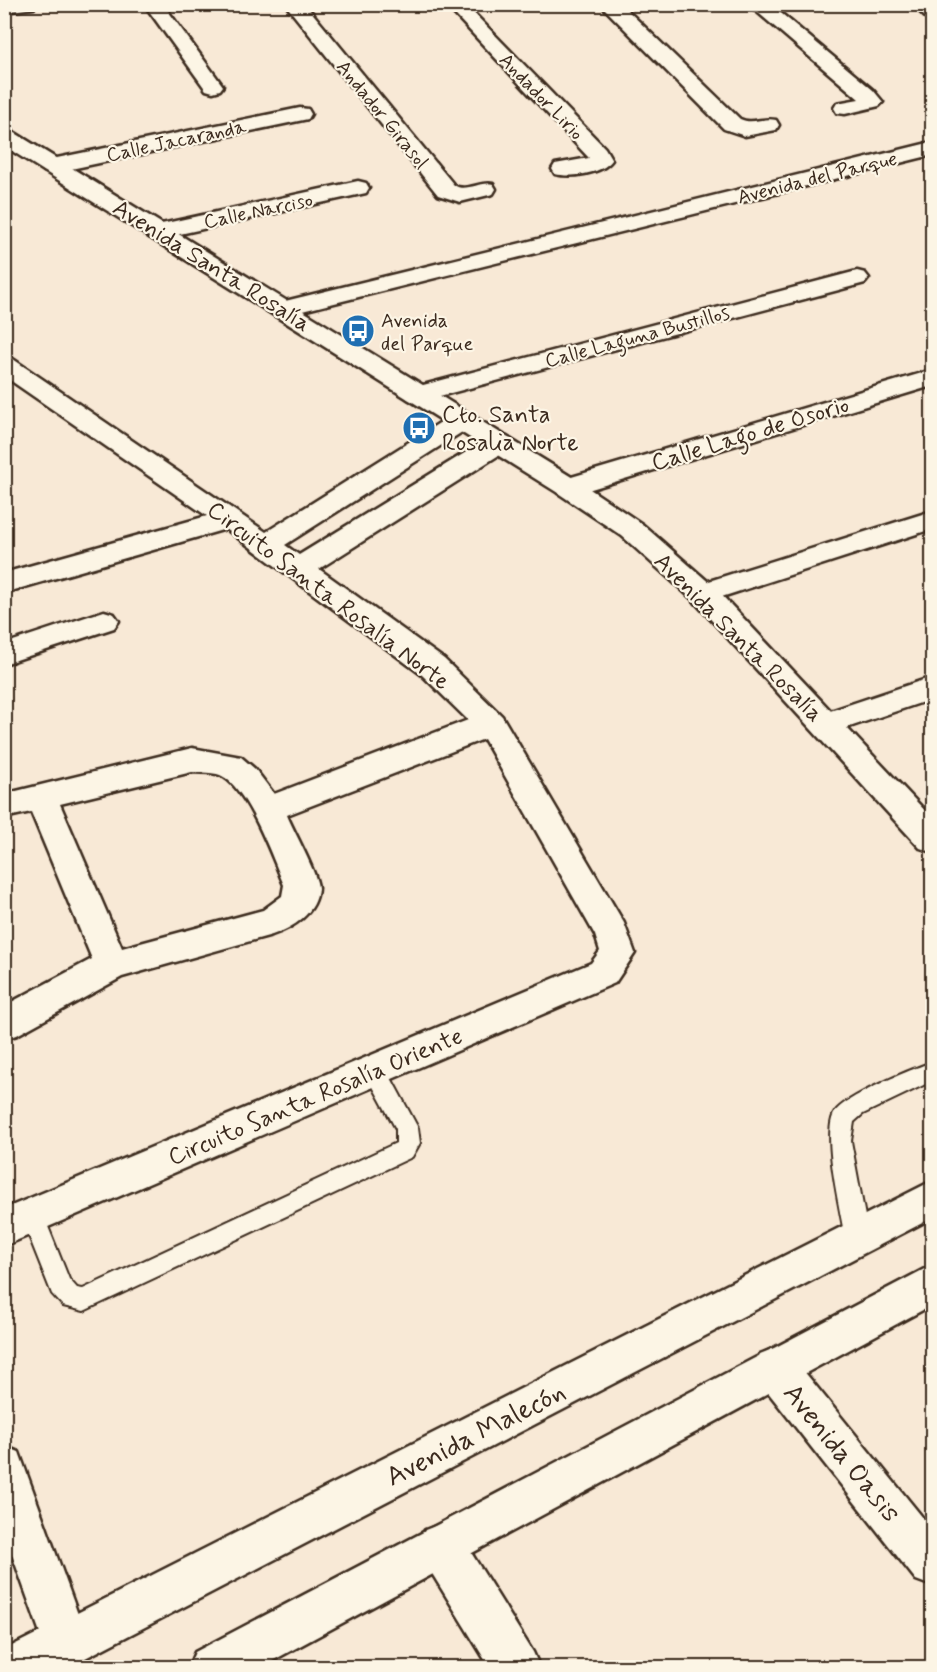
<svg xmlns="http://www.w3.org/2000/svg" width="937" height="1672" viewBox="0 0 937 1672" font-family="Mynerve,sans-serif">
	<rect width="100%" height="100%" fill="#f8e9d6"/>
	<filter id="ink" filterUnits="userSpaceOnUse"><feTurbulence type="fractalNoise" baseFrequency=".0167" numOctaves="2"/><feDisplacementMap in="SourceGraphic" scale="12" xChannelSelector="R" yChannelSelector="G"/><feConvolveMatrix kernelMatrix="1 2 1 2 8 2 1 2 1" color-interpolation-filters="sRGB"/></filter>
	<g filter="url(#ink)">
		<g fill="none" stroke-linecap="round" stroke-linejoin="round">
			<!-- lane casing -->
			<g stroke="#3b2a1e" stroke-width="4">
				<g id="lane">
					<polygon points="375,1061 383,1063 418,1128 420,1143 412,1157 84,1311 63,1306 52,1294 21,1216 25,1209 33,1206 41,1209 69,1279 77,1288 83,1289 396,1143 396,1129 364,1070 367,1063"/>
					<path d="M932 1062V1081L863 1114 854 1122 851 1141 869 1238 865 1246 857 1249 849 1246 845 1238C841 1212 821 1132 835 1112 846 1096 912 1069 932 1062Z"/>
				</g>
			</g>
			<!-- street casing -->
			<g stroke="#3b2a1e" stroke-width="5">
				<g id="street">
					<polygon points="144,4 163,4 223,86 220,90 213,92 206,90"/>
					<path d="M285 4H305L454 185C465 193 480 181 493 184L496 189 493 194 460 202 438 195Z"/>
					<path d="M445 4H465L605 148 612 160C602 174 571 178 555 174L552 169 555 164 589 158Z"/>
					<path d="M600 4H621L740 119C752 125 763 117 776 120L779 125 776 130 745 136 724 129Z"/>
					<polygon points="748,4 770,4 873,90 883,102 879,106 845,114 837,113 834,108 837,103 859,99"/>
					<polygon points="912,4 932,4 932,19 925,17"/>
					<polygon points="300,108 308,109 311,114 308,119 52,173 44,171 41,166 44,161 52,159"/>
					<polygon points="932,142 932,155 282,316 273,314 270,309 273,304"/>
					<polygon points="358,181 366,183 369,188 366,193 157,239 149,237 145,232 149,227 157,225"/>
					<polygon points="857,271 865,273 869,278 865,283 417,402 408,399 404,394 408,389"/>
					<path d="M4 357 13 359 266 532 452 415 461 413 470 415 474 421 470 427 285 545 299 555 489 438 498 436 507 438 511 444 507 450 319 569 444 659 502 716 624 923 635 953 615 983 4 1246V1209L591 963 600 951 595 935 484 739 287 815C293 830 318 875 318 888 317 913 293 928 272 935L122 977 17 1035 4 1039V1006L92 959 31 812 4 818V794L192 748 241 757 255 769 274 794 468 720 422 675 226 529 4 593V573L207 516 4 376ZM192 772C201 773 212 772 220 775 247 786 273 859 284 885L282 896 263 910 122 948 60 804Z"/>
					<polygon points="932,370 932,386 578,493 568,496 558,493 554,487 558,481"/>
					<polygon points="932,511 932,529 703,603 693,600 688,593 693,586"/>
					<polygon points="104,611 114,614 119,621 114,628 4,664 4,644"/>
					<polygon points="932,677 932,699 826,735 815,732 810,724 815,716"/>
					<polygon points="775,1348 790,1354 932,1529 932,1586 916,1580 760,1382 754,1368 760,1354"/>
					<polygon points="4,1446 19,1452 88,1642 81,1658 65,1665 49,1658 4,1532"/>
					<polygon points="441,1524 457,1530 533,1652 540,1668 490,1668 425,1562 419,1546 425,1530"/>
				</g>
			</g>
			<!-- secondary casing -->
			<g stroke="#3b2a1e" stroke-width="5">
				<g id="secondary">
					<polygon points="4,4 36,4 34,8 4,12"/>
					<polygon points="4,130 12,131 578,481 642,524 713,586 932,818 932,852 920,848 693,600 622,536 558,493 4,146"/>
					<polygon points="932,1181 932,1218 66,1668 4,1668 4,1650"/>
					<polygon points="932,1265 932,1305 259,1668 188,1668 195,1652"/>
				</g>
			</g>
			<!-- lane -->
			<use href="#lane" fill="#fcf5e5" fill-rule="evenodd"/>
			<!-- street -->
			<use href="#street" fill="#fcf5e5" fill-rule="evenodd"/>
			<!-- secondary -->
			<use href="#secondary" fill="#fcf5e5" fill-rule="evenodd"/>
		</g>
	</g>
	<!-- icons -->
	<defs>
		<g id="bus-disc" transform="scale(1.725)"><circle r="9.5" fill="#1f6fb2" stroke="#fcf5e5"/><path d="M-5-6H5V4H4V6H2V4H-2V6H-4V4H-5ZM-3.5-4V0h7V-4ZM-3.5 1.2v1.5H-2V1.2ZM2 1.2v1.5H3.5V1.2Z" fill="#fff"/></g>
	</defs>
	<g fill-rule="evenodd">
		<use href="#bus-disc" x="358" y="331"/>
		<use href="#bus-disc" x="419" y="428"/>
	</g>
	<g text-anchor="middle" stroke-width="4.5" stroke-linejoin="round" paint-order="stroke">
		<!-- far-street labels -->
		<g font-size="20" fill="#3b2a1e" stroke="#fcf5e5">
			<text transform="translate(542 96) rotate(46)" y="7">Andador Lirio</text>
			<text transform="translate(383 114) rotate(51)" y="7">Andador Girasol</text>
			<text transform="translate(176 140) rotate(-12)" y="7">Calle Jacaranda</text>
			<text transform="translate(817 177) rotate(-14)" y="7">Avenida del Parque</text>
			<text transform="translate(258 210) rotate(-12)" y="7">Calle Narciso</text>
			<text transform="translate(637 336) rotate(-15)" y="7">Calle Laguna Bustillos</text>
		</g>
		<!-- far-poi labels -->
		<g font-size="20" fill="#3b2a1e" stroke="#fcf5e5" text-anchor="start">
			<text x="381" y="327">Avenida<tspan x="381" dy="23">del Parque</tspan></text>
		</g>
		<!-- street labels -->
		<g font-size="24" fill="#3b2a1e" stroke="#fcf5e5">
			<text transform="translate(212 265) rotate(32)" y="8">Avenida Santa Rosalía</text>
			<text transform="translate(750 433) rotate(-17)" y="8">Calle Lago de Osorio</text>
			<text transform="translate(329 595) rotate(37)" y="8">Circuito Santa Rosalía Norte</text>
			<text transform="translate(739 637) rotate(45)" y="8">Avenida Santa Rosalía</text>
			<text transform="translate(315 1096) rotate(-23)" y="8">Circuito Santa Rosalía Oriente</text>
		</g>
		<!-- poi labels -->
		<g font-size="24" fill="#3b2a1e" stroke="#fcf5e5" text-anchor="start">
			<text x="442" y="422">Cto. Santa<tspan x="442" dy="28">Rosalia Norte</tspan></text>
		</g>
		<!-- near-street labels -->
		<g font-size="28" fill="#3b2a1e" stroke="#fcf5e5">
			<text transform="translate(475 1433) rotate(-27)" y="10">Avenida Malecón</text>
			<text transform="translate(843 1452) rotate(51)" y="10">Avenida Oasis</text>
		</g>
	</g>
	<!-- margin -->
	<rect width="937" height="1672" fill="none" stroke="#fcf5e5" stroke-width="24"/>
	<rect x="12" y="12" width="913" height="1648" fill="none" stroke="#3b2a1e" stroke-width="2" filter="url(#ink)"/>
</svg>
